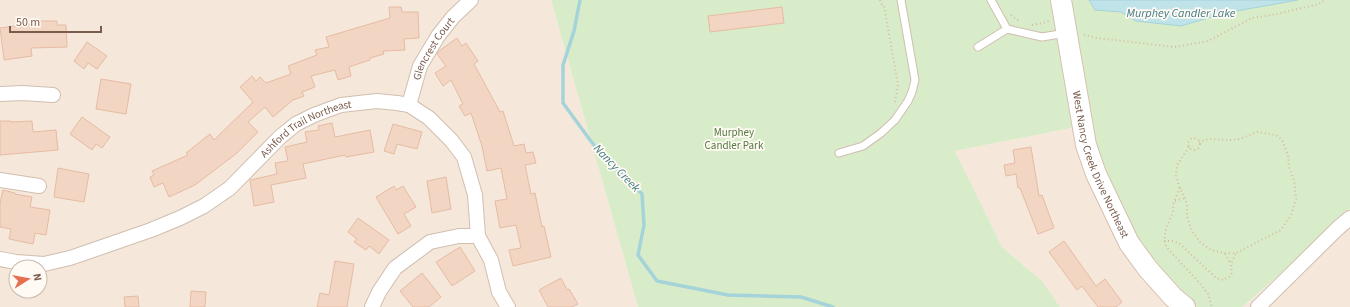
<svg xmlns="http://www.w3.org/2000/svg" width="1350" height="307" viewBox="0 0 1350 307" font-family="'Source Sans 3',sans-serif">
	<rect width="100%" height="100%" fill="#fdf6ec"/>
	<!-- residential -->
	<g fill="#f5e8da" fill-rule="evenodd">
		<path d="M0 0H551L638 307H0ZM16 267H40V291H16Z"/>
		<polygon points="1092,124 1175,287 1196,307 1060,307 1043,282 1002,247 955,151"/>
		<polygon points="1350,215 1350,307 1242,307 1342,220"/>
	</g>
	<!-- green -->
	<polygon fill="#d8ecc9" points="551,0 1350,0 1350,209 1342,220 1242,307 1196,307 1175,287 1154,264 1136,237 1101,162 1091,124 955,151 1002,247 1043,282 1060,307 638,307"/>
	<!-- water -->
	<polygon fill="#bfe3e8" stroke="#a5d3da" points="1089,0 1298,0 1225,13 1181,26 1136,21 1121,12 1095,10"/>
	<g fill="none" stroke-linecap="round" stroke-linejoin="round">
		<!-- stream -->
		<polyline stroke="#a5d3da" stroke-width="3.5" points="580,0 574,31 563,65 563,103 593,144 642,194 644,225 638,255 657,281 728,295 801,297 833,307"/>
	</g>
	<!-- building -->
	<g fill="#f3d5c3" stroke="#e6bba3">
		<polygon points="389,7 401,7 402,12 418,12 419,38 404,39 405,50 383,51 384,54 370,58 370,60 349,67 351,76 338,80 335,70 311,76 315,87 302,92 304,96 293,100 273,117 265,107 248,122 258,132 237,153 195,185 169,197 163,183 154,187 150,177 154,175 152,171 188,155 186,153 210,134 214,140 253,102 240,87 252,76 256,81 260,77 266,83 291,74 288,66 317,55 315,50 329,47 326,37 390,18"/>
		<polygon points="782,7 784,23 710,32 708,16"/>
		<polygon points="39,21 57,21 57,25 66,25 67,47 31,48 32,56 4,60 0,28 39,23"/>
		<polygon points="457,38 462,46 466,43 478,61 474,64 500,112 503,111 514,146 524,144 526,153 533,152 536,163 525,165 531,194 535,193 542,227 544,226 551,257 513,266 509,250 521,248 516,225 500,228 495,201 507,199 501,168 487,171 482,146 471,113 465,116 459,106 463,104 451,80 443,86 435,73 446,66 437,54 439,51"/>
		<polygon points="87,42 107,56 97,69 88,63 84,69 74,61"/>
		<polygon points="101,79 131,84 126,114 96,109"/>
		<polygon points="82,117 110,137 102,148 96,144 92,150 70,134"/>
		<polygon points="0,121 11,121 11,122 32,121 33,132 56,130 58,150 0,155"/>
		<polygon points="332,123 335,137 370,130 374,152 346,157 345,155 303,164 306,178 271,185 274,202 254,206 250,180 277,174 275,163 288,161 285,147 307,142 305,132 319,130 318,126"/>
		<polygon points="393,124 422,132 417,149 397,144 394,154 384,151"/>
		<polygon points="1031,147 1039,196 1042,195 1054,228 1038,234 1020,188 1018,188 1016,174 1006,176 1004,165 1015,163 1013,150"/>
		<polygon points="58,168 89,174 84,202 54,197"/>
		<polygon points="446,177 451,209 432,213 427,181"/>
		<polygon points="394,186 396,190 403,186 416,207 404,214 411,226 398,234 376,197"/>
		<polygon points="3,190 15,193 15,194 32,197 30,207 50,210 46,235 35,233 33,244 9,239 11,229 0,227 0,203"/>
		<polygon points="358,218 389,240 379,254 369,246 366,250 354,242 357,239 348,232"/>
		<polygon points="1064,241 1096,286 1105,279 1122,302 1116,307 1098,307 1082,286 1077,290 1049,252"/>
		<polygon points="460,247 475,271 452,286 436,262"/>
		<polygon points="335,261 354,264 347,307 317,307 320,293 329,295"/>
		<polygon points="422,273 441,297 429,307 413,307 400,291"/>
		<polygon points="561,278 567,290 569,289 578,304 572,307 548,307 539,290"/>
		<polygon points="191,291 206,292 205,307 190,307"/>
		<polygon points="138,296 139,307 125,307 124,297"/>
	</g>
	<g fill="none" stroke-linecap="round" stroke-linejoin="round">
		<!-- lane casing -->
		<g stroke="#d1beb0" stroke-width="9">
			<g id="lane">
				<polyline points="991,0 1007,29"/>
				<polyline points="978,47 1007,29 1042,37 1066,33"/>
				<polyline points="839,153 863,146 881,133 895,120 908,101 912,92 915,80 901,0"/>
			</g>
		</g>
		<!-- street casing -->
		<g stroke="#d1beb0" stroke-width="16">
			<g id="street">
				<polyline points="0,94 22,93 53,95"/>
				<path id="s1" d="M409 105 420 66 438 36 453 17 471 0"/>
				<polyline points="0,180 39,186"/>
				<path id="s2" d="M0 259 16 262 44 264 70 258 151 230 180 218 204 206 230 188 280 137 296 124 314 115 341 105 377 101 397 103 409 105 429 118 451 140 464 157 475 195 478 236 491 260 499 292 508 307"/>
				<polyline points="372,307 379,292 395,268 430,242 459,236 478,236"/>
				<polyline points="1258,307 1338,228 1350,218"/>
			</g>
		</g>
		<!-- secondary casing -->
		<g stroke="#d6c0b0" stroke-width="22">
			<g id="secondary">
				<path id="s3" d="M1061 0 1086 145 1096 174 1129 243 1148 269 1173 297 1185 307"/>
			</g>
		</g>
		<!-- path -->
		<g stroke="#d9b8a5" stroke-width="2" stroke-dasharray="1 3" stroke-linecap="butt">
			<polyline points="880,0 882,5 884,6 898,85 895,102"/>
			<polyline points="1011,15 1020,22"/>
			<polyline points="1032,25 1043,23 1049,21"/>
			<polyline points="1084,35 1097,38 1175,47 1208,41 1252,18 1277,14 1319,4 1325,0"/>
			<circle cx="1194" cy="144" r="6"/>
			<polyline points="1189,147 1177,165 1176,176 1179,186 1185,198 1187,205 1187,217 1192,231 1200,242 1211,250 1224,253 1236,253 1281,230 1291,215 1296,199 1294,180 1289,167 1288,155 1282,140 1276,135 1257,132 1240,139 1230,140 1209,139 1199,142"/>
			<path d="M1180 188C1178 193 1174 200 1173 206 1173 208 1173 210 1173 212 1168 225 1161 234 1167 248L1197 280 1208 294 1212 307"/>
			<polyline points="1175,201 1185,198"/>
			<polyline points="1164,241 1173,241 1180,244 1216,278 1223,280 1229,277 1232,273 1231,264 1236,253"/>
			<polyline points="1225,254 1231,264"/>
		</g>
		<!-- lane -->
		<use href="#lane" stroke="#fff" stroke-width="7"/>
		<!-- street -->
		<use href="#street" stroke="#fff" stroke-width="14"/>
		<!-- secondary -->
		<use href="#secondary" stroke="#fff" stroke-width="20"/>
	</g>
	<g text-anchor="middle" stroke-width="3.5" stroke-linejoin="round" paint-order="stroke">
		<!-- street labels -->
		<g font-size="11" fill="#7a5c4d" stroke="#fffaf3">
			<text dy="4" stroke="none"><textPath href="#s1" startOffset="62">Glencrest Court</textPath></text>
			<text dy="4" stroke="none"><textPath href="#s2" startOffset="345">Ashford Trail Northeast</textPath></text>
			<text dy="4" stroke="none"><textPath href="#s3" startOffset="170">West Nancy Creek Drive Northeast</textPath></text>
		</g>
		<!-- park labels -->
		<g font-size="11" fill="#537a41" stroke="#fffaf3">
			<text x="734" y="136">Murphey<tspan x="734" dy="13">Candler Park</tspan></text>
		</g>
		<!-- water labels -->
		<g font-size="12" font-style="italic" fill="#437c86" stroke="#fffaf3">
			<text x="1181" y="17">Murphey Candler Lake</text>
			<text transform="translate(617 168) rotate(46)" y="4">Nancy Creek</text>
		</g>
	</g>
	<!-- north arrow -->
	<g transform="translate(28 279) rotate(79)"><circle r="19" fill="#fffaf3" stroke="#cabbb1"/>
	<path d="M0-3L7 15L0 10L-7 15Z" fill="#e76f51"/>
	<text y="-6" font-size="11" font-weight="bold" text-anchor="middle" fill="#7a5c4d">N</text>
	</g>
	<!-- scale -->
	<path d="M10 26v6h91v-6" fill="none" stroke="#7a5c4d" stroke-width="2"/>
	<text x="16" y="26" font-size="12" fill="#7a5c4d" stroke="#fffaf3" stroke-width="3" paint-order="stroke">50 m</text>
</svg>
